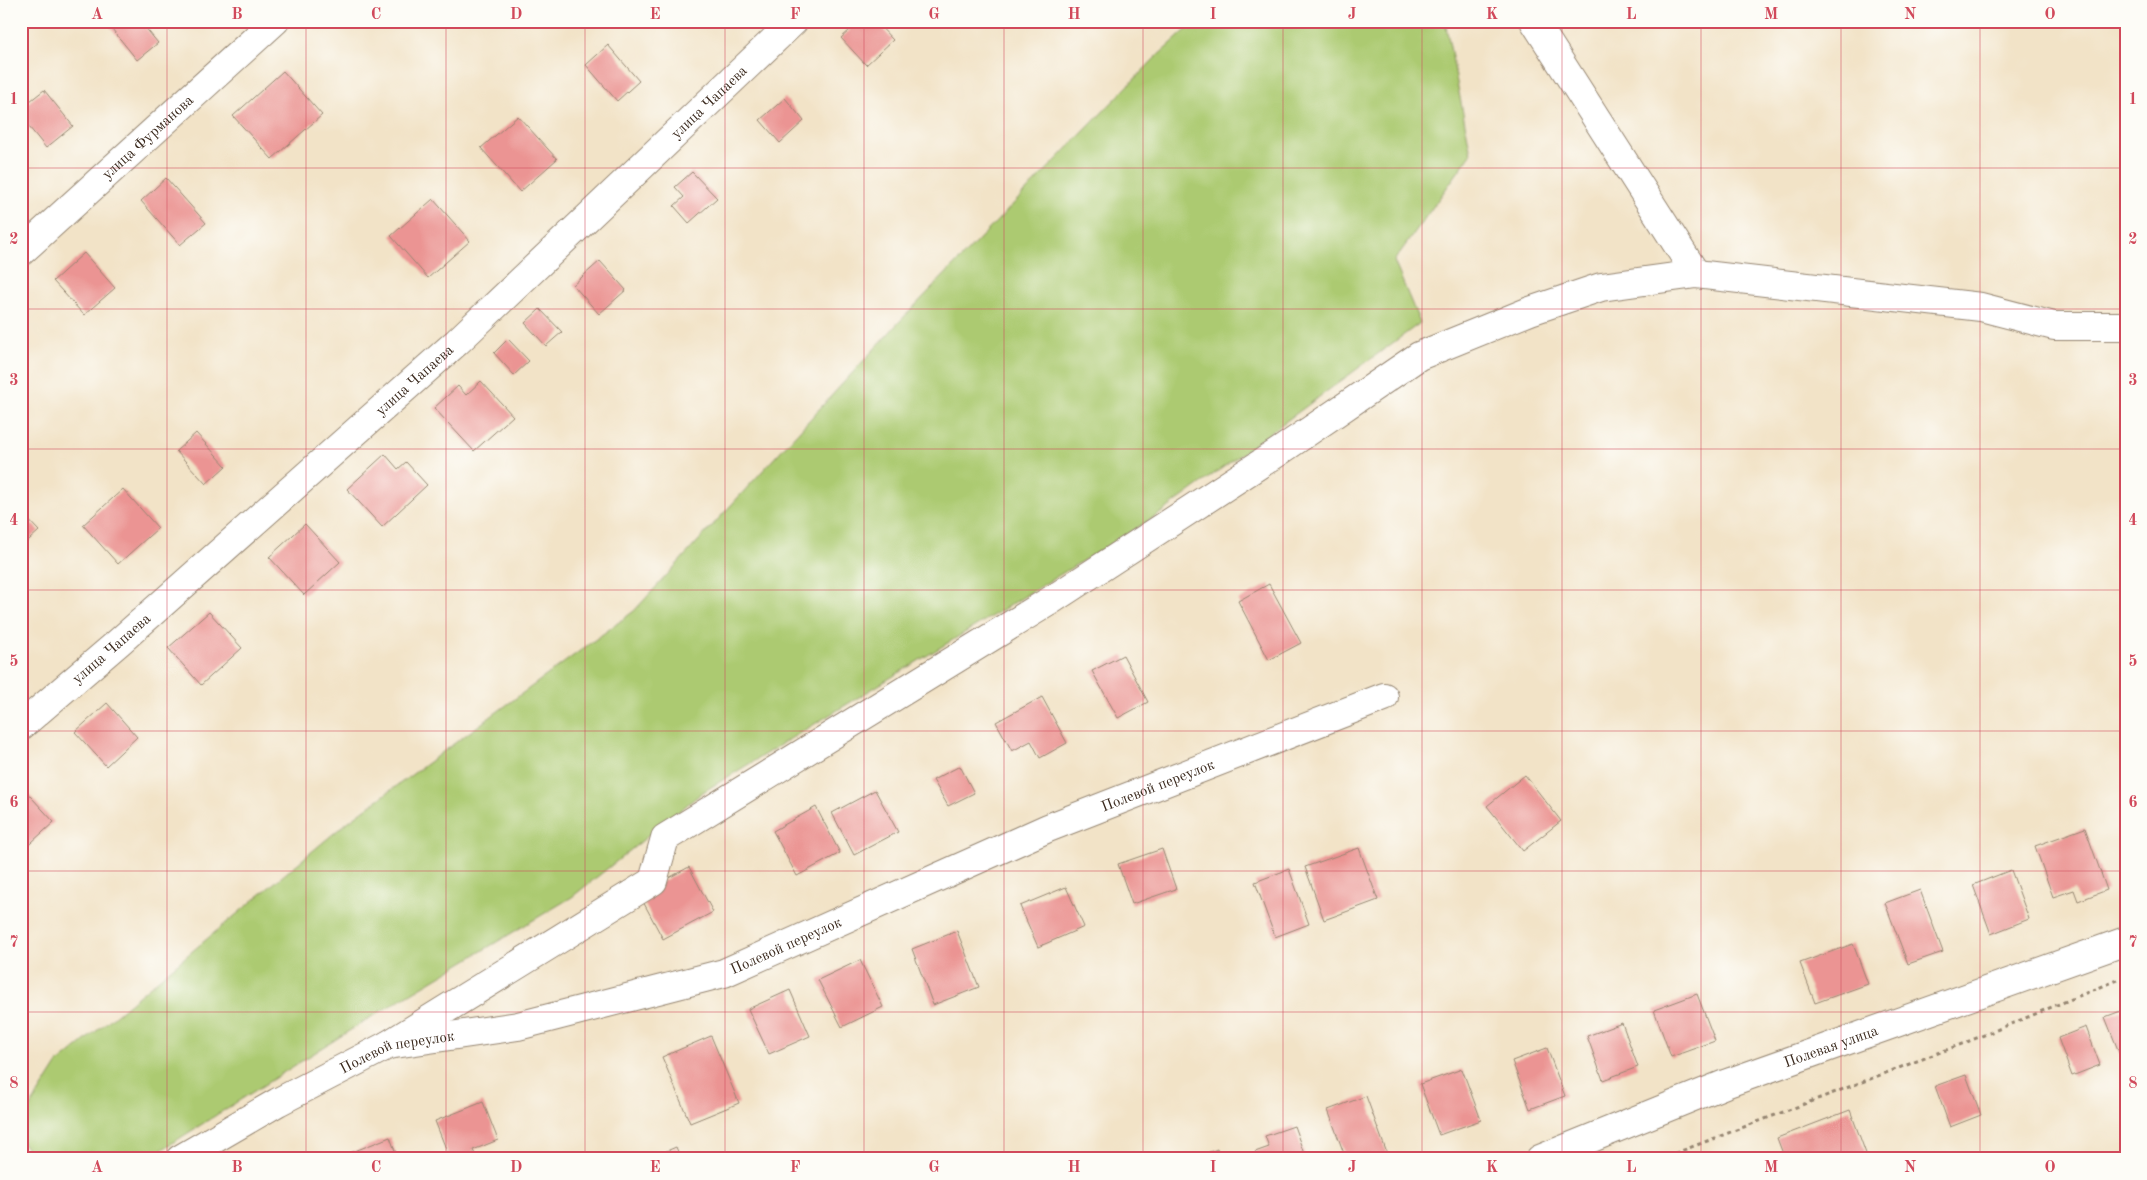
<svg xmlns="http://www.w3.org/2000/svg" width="2147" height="1180" viewBox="0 0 2147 1180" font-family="'Old Standard TT',serif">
	<rect width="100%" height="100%" fill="#fdfcf7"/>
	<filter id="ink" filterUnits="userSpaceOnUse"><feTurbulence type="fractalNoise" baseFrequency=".02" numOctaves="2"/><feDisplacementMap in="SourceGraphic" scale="10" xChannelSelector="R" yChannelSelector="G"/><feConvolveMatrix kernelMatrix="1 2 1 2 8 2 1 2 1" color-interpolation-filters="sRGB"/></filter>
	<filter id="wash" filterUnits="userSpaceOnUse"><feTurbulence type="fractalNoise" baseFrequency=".0096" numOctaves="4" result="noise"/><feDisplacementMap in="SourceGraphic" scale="20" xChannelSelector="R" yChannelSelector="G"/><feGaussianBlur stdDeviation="1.12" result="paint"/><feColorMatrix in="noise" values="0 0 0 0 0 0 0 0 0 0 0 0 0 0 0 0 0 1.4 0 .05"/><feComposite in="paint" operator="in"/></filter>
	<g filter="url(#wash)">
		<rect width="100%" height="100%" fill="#f2e3c7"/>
		<!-- green -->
		<polygon fill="#acca71" stroke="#747a48" points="1196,21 1445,21 1471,154 1394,261 1420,323 1158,515 703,792 572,897 368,1019 147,1159 32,1159 21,1139 21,1121 58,1063 345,824 634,611 900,321 1155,58"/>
		<g id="blocks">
			<!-- building -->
			<g fill="#eb9493">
				<polygon points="112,21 140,21 158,43 137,60 108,24"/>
				<polygon points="850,21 875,21 893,40 866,65 841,38 850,30 846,26"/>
				<polygon points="608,45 639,81 617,101 586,65"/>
				<polygon points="283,71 322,115 272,159 233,116"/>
				<polygon points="44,90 73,126 46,148 21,117 21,108"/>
				<polygon points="785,98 804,121 780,143 760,120"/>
				<polygon points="518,116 557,159 520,192 481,148"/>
				<polygon points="692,172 717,198 689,223 674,206 684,197 675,187"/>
				<polygon points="166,178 206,223 180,245 141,201"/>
				<polygon points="433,199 470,241 428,278 391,236"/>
				<polygon points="84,253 115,288 84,315 53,281"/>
				<polygon points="600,261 626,290 599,314 573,285"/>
				<polygon points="540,309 562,332 546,346 525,323"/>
				<polygon points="508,339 529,361 514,375 494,353"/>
				<polygon points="481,381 513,416 474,451 434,408 458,386 466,395"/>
				<polygon points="196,433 226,466 206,484 176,451"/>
				<polygon points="385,454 398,469 406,462 427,485 382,527 347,489"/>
				<polygon points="123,489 158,528 118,564 83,525"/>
				<polygon points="21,512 39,531 21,547"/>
				<polygon points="305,524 340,562 304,595 269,557"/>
				<polygon points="1269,584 1301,643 1269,660 1238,601"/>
				<polygon points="209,612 242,648 201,685 168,648"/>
				<polygon points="1123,655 1148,702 1118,718 1092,671"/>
				<polygon points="1042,697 1067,743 1040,758 1031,741 1012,751 996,722"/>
				<polygon points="107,703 137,737 106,766 75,732"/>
				<polygon points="960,766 974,793 948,806 933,780"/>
				<polygon points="1525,775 1561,821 1523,851 1487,806"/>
				<polygon points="21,786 54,822 21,852"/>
				<polygon points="875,790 898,832 854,855 832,813"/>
				<polygon points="816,807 840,853 797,876 773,831"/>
				<polygon points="2085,828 2107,890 2078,901 2074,890 2053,897 2035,846"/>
				<polygon points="1359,848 1378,900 1324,920 1305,867"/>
				<polygon points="1162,849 1176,889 1132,904 1118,864"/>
				<polygon points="689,867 713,912 663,939 639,894"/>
				<polygon points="1289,869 1309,924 1275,937 1255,882"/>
				<polygon points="2011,870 2029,919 1991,934 1973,885"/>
				<polygon points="1066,887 1084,927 1038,947 1020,906"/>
				<polygon points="1920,890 1943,952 1908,964 1885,903"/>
				<polygon points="957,931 979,987 933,1005 912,949"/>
				<polygon points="1853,944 1868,984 1815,1003 1800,963"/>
				<polygon points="860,960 883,1007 842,1027 818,980"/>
				<polygon points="790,990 810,1036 769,1054 748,1009"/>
				<polygon points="1697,994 1715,1041 1671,1057 1654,1010"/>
				<polygon points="2126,1009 2126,1070 2105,1017"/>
				<polygon points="1622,1023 1638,1067 1603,1080 1587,1036"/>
				<polygon points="2086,1027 2100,1065 2072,1076 2058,1038"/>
				<polygon points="711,1036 739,1103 690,1123 662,1057"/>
				<polygon points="1547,1048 1565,1096 1530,1109 1512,1061"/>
				<polygon points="1462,1069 1481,1120 1439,1135 1420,1084"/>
				<polygon points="1966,1075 1981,1115 1950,1127 1935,1086"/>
				<polygon points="1366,1096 1388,1156 1380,1159 1346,1159 1328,1110"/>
				<polygon points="483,1102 498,1140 473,1150 477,1159 450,1159 435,1121"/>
				<polygon points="1850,1110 1868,1159 1785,1159 1777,1138"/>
				<polygon points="1294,1126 1306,1159 1257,1159 1255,1152 1269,1147 1265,1136"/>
				<polygon points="390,1137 398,1159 340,1159 340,1157"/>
				<polygon points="676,1147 681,1159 648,1159"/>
				<polygon points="1217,1149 1220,1159 1192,1159"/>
			</g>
		</g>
	</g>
	<g filter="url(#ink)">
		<use href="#blocks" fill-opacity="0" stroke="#968672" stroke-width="1"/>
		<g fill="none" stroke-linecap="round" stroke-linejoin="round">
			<!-- minor casing -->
			<g stroke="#968672" stroke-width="30">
				<g id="minor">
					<polyline points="1534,21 1696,274"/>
					<path id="s1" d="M21 252 275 21"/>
					<path id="s2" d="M21 726 119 642 457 342 794 21"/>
					<polyline points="388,1045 653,881 665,838 1053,599 1280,451 1419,356 1530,311 1601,287 1696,274 1981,307 2054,326 2126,326"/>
					<path id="s3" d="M180 1159 278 1102 388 1045 518 1026 724 973 1048 828 1384 697"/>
					<path id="s4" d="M1540 1159 1725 1084 2126 941"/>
				</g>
			</g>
			<!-- path -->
			<polyline stroke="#968672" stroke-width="3" stroke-dasharray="4 4" stroke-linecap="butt" points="1660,1159 1967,1042 2120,979"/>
			<!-- minor -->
			<use href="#minor" stroke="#fff" stroke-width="28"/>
		</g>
	</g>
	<!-- grid -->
	<path fill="none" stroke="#d1495b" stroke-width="1" stroke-opacity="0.55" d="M167 21V1159M306 21V1159M446 21V1159M585 21V1159M725 21V1159M864 21V1159M1004 21V1159M1143 21V1159M1283 21V1159M1422 21V1159M1562 21V1159M1701 21V1159M1841 21V1159M1980 21V1159M21 168H2126M21 309H2126M21 449H2126M21 590H2126M21 731H2126M21 871H2126M21 1012H2126"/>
	<g text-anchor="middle" stroke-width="5" stroke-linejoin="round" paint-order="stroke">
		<!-- street labels -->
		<g font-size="15" fill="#3b2a1e" stroke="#fdfcf7">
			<text dy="5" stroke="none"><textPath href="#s2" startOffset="929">улица Чапаева</textPath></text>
			<text dy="5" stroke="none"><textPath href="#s1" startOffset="171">улица Фурманова</textPath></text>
			<text dy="5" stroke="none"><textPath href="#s2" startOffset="524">улица Чапаева</textPath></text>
			<text dy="5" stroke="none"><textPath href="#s2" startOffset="119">улица Чапаева</textPath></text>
			<text dy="5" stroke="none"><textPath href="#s3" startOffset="1054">Полевой переулок</textPath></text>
			<text dy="5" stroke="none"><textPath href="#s3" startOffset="649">Полевой переулок</textPath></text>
			<text dy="5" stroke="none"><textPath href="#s4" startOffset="312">Полевая улица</textPath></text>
			<text dy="5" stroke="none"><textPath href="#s3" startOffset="244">Полевой переулок</textPath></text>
		</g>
	</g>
	<!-- margin -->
	<rect width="2147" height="1180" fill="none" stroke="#fdfcf7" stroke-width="55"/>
	<rect x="28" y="28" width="2092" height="1124" fill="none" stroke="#d1495b" stroke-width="2"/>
	<g font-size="16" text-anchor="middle" font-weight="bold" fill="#d1495b">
		<text x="97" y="19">A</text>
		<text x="237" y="19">B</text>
		<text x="376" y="19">C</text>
		<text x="516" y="19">D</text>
		<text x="655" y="19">E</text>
		<text x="795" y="19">F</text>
		<text x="934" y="19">G</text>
		<text x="1074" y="19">H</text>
		<text x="1213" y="19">I</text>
		<text x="1352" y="19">J</text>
		<text x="1492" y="19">K</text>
		<text x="1631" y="19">L</text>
		<text x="1771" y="19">M</text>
		<text x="1910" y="19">N</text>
		<text x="2050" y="19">O</text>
		<text x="14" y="104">1</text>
		<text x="2133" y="104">1</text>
		<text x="14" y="244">2</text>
		<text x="2133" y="244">2</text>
		<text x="14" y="385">3</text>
		<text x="2133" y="385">3</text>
		<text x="14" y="525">4</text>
		<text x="2133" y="525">4</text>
		<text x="14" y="666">5</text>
		<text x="2133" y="666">5</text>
		<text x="14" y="807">6</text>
		<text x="2133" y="807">6</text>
		<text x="14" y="947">7</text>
		<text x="2133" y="947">7</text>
		<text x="14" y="1088">8</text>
		<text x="2133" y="1088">8</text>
		<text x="97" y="1172">A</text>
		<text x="237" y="1172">B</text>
		<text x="376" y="1172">C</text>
		<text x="516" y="1172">D</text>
		<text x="655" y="1172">E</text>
		<text x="795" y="1172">F</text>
		<text x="934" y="1172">G</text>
		<text x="1074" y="1172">H</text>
		<text x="1213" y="1172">I</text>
		<text x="1352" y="1172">J</text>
		<text x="1492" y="1172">K</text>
		<text x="1631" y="1172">L</text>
		<text x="1771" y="1172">M</text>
		<text x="1910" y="1172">N</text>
		<text x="2050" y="1172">O</text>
	</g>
</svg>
